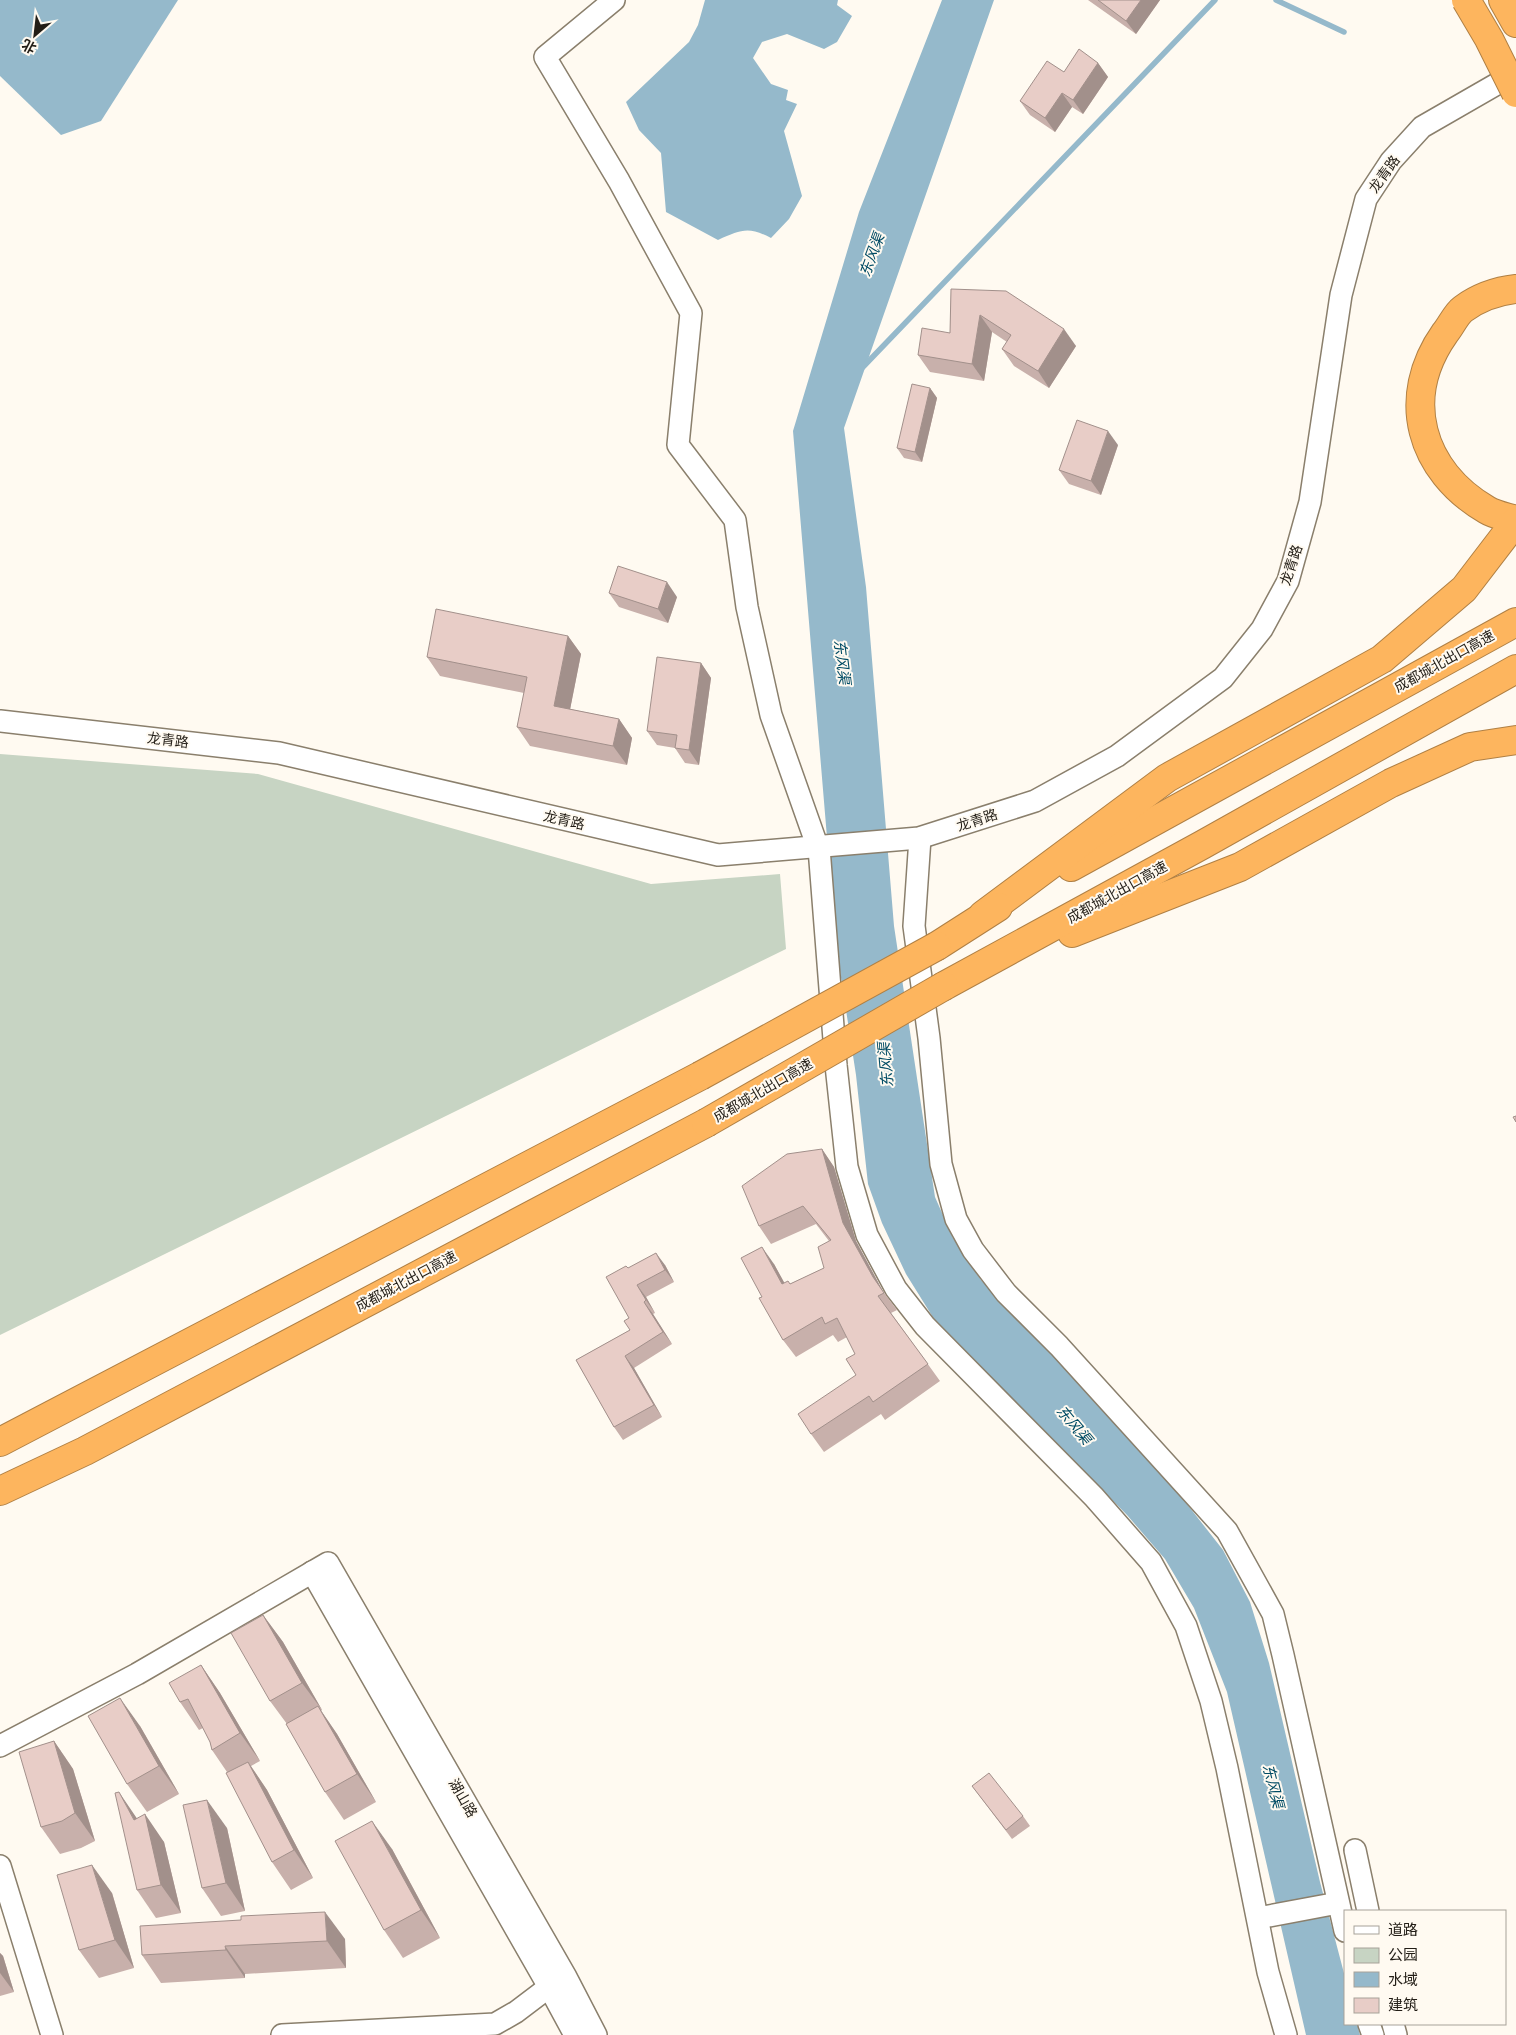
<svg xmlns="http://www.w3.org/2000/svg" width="1516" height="2035" viewBox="0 0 1516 2035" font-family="'Space Grotesk','Noto Sans SC',sans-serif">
	<rect width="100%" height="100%" fill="#fffaf1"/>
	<!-- green -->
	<polygon fill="#c7d4c3" points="0,754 258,774 651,884 780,874 786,949 0,1335"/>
	<!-- water -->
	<g fill="#95b9cb">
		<polygon points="0,0 178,0 101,121 61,135 0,76"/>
		<path d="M705 0H838L837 5 852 16 837 42 824 49 787 34 762 42 753 58 771 84 788 90 786 100 797 104 784 131 802 196 789 219 771 238C748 226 741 230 718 240L666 212 661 153 639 130 626 102 689 42 698 25Z"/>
		<polygon points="942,0 994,0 844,428 866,587 894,926 935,1197 953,1238 981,1280 1070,1374 1183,1499 1223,1550 1250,1602 1269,1663 1320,1882 1345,1977 1345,2024 1357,2024 1360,2035 1306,2035 1227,1692 1194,1608 1165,1559 1127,1515 934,1319 906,1274 882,1223 868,1184 856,1075 836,945 793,431 859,212"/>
	</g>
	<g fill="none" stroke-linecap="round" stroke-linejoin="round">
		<!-- stream -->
		<g stroke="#95b9cb" stroke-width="5.5">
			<polyline points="1276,0 1344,32"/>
			<polyline points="863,367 1215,0"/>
		</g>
		<!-- minor casing -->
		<g stroke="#8a7f6c" stroke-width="24">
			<g id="minor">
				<polyline points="614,0 545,57 619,181 691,313 678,445 735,520 747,607 771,715 818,848"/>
				<polyline points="0,721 279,753 718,855 919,838 1035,801 1117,756 1223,678 1262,629 1288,581 1310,502 1341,295 1366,199 1391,161 1422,127 1516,73"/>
				<polyline points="920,838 914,926 929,1038 941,1164 956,1219 973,1250 1006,1293 1059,1346 1227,1531 1273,1614 1283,1655 1345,1931"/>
				<polyline points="819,848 836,1065 847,1167 867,1235 896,1289 925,1326 1094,1497 1151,1562 1186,1626 1211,1701 1227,1768 1268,1972 1286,2035"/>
				<polyline points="312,1572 549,1987 575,2035"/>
				<polyline points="0,1746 137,1674 328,1563 566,1977 596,2035"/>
				<polyline points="1355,1850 1368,1911"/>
				<polyline points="0,1866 52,2035"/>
				<polyline points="1258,1918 1338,1903"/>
				<polyline points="1369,2024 1373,2035"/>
				<polyline points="1393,2024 1396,2035"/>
				<polyline points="282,2035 495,2024 516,2012 549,1987"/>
			</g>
		</g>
		<!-- highway casing -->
		<g stroke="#b08045" stroke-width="30">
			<g id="highway">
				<polyline points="1503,0 1516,23"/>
				<path d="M1516 289C1498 291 1478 298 1463 309 1456 314 1451 326 1445 333 1399 398 1420 471 1487 510 1495 515 1507 517 1516 520"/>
				<polyline points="1071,867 1516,622"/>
				<polyline points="983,915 1167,778 1382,659 1464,589 1516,521"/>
				<polyline points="1072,933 1240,867 1391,783 1470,747 1516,740"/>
				<polyline points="937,946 998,907"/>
				<polyline points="944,986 1202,845 1516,669"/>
				<polyline points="0,1442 700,1076"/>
				<polyline points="0,1491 85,1451 706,1123"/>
			</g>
		</g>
		<!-- minor -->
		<use href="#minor" stroke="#fff" stroke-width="21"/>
		<!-- highway -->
		<use href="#highway" stroke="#fdb55e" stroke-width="28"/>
		<!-- highway-bridge casing -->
		<g stroke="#b08045" stroke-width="30" stroke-linecap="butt">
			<g id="highway-bridge">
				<polyline points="1466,0 1489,39 1516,93"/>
				<polyline points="700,1076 937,946"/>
				<polyline points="706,1123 944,986"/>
			</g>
		</g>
		<!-- highway-bridge -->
		<use href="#highway-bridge" stroke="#fdb55e" stroke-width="28"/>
	</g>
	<!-- wall -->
	<g fill="#c8b0ab">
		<polygon points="1088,0 1160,0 1136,34"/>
		<polygon points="1098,63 1108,77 1083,114 1072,107 1055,132 1030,115 1020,101 1064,72"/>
		<polygon points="951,289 1076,346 1049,388 1014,366 1002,349 1007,342 992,332 984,381 930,372 918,355 950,333"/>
		<polygon points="930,388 937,398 922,462 904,458 897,448"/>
		<polygon points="1118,445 1101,495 1069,484 1059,470"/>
		<polygon points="609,593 677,597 668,623 619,607"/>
		<polygon points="568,636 581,654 570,709 619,719 632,738 627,765 530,746 517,727 524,693 440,676 427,657"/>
		<polygon points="701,663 711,678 699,765 685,763 675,748 657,745 647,731"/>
		<polygon points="822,1149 834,1167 856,1241 882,1290 897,1310 891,1313 940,1381 885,1420 881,1414 824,1452 811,1434 856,1375 855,1354 847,1337 838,1342 833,1335 796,1357 783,1340 762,1297 774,1264 784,1283 790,1284 824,1268 829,1241 816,1224 771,1244 759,1226"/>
		<polygon points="665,1265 674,1282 646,1297 655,1313 653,1314 672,1344 634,1368 662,1417 623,1440 614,1427 576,1360 630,1330 629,1318 628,1268"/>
		<polygon points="263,1615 283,1642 322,1710 321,1711 337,1734 376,1802 344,1820 325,1792 287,1724 270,1701"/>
		<polygon points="201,1665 220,1693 260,1761 251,1766 267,1790 313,1878 291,1890 272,1862 227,1772 212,1750 210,1742 203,1728 199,1730 180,1702"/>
		<polygon points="140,1726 179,1794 147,1812 127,1784"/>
		<polygon points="54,1741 73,1769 95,1841 81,1848 60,1854 41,1827"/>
		<polygon points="972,1786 1023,1816 1030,1826 1012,1839"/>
		<polygon points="137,1818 164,1842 181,1913 156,1918 137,1890"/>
		<polygon points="227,1828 245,1911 221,1916 202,1888"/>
		<polygon points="392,1849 440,1938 403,1958 384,1930"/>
		<polygon points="112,1893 134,1968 99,1978 79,1950"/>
		<polygon points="241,1920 345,1939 346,1968 245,1974 245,1978 161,1983 142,1955"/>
		<polygon points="0,1953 3,1956 14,1992 0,1996"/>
	</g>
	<!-- shaded-wall -->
	<g fill="#a2908b">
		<polygon points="1141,0 1160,0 1136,34 1126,21"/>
		<polygon points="1098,63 1108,77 1083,114 1073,100"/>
		<polygon points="1062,93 1072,107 1055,132 1045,118"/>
		<polygon points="980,315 992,332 984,381 972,364"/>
		<polygon points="1064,329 1076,346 1049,388 1038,371"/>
		<polygon points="930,388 937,398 922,462 915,452"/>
		<polygon points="1108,431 1118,445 1101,495 1091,481"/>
		<polygon points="667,582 677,597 668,623 658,609"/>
		<polygon points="568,636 581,654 567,725 554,706"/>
		<polygon points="701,663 711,678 699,765 689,750"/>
		<polygon points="619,719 632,738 627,765 613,746"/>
		<polygon points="822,1149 834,1167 856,1241 885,1295 873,1277 843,1223"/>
		<polygon points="762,1247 774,1264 795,1302 782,1284"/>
		<polygon points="656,1253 665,1265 674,1282 665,1270"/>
		<polygon points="637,1285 646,1297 655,1313 646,1300"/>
		<polygon points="644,1302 653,1314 672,1344 663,1332"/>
		<polygon points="625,1356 634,1368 662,1417 654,1405"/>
		<polygon points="263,1615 283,1642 322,1710 302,1683"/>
		<polygon points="201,1665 220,1693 260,1761 240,1733"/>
		<polygon points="120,1698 140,1726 179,1794 159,1766"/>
		<polygon points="318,1706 337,1734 376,1802 357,1774"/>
		<polygon points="54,1741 73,1769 95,1841 75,1813"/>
		<polygon points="248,1762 267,1790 313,1878 294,1850"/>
		<polygon points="119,1792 138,1820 145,1814 164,1842 181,1913 161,1885 134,1820"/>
		<polygon points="207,1800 227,1828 245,1911 226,1883"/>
		<polygon points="372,1821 392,1849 440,1938 421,1910"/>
		<polygon points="92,1865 112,1893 134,1968 115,1940"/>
		<polygon points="325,1912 345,1939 346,1968 327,1941"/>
		<polygon points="225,1946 245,1974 245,1978 226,1950"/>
		<polygon points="0,1953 3,1956 14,1992 0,1973"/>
	</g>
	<!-- building -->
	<g fill="#e8cdc7" stroke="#a2908b">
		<polygon points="1098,0 1141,0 1126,21"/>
		<polygon points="1079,49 1098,63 1073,100 1062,93 1045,118 1020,101 1047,61 1064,72"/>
		<polygon points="951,289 1006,291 1064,329 1038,371 1002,349 1011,335 980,315 972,364 918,355 922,328 950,333"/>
		<polygon points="912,384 930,388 915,452 897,448"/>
		<polygon points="1077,420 1108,431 1091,481 1059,470"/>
		<polygon points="618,566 667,582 658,609 609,593"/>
		<polygon points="436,609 568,636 554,706 619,719 613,746 517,727 527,677 427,657"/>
		<polygon points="657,657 701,663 689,750 675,748 677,735 647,731"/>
		<polygon points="1516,1116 1516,1122 1513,1117"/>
		<polygon points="822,1149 843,1223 873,1277 884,1293 878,1296 928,1364 873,1402 869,1396 811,1434 798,1414 856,1375 846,1359 855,1354 837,1318 825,1324 822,1317 783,1340 759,1298 762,1297 741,1258 762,1247 782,1284 788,1281 790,1284 824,1268 818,1247 831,1240 803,1206 759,1226 742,1186 787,1154"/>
		<polygon points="656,1253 665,1270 637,1285 646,1300 644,1302 663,1332 625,1356 654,1405 614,1427 576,1360 630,1330 624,1321 629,1318 606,1277 626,1266 628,1268"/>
		<polygon points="263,1615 302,1683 270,1701 231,1633"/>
		<polygon points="201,1665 240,1733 212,1750 210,1742 188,1699 180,1702 169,1683"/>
		<polygon points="120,1698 159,1766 127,1784 88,1716"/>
		<polygon points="318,1706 357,1774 325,1792 286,1724"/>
		<polygon points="54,1741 75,1813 62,1821 41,1827 19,1752"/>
		<polygon points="248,1762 294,1850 272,1862 226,1773"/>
		<polygon points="989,1773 1023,1816 1006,1830 972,1786"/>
		<polygon points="119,1792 134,1820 145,1814 161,1885 137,1890 115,1793"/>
		<polygon points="207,1800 226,1883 202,1888 183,1805"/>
		<polygon points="372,1821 421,1910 384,1930 335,1841"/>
		<polygon points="92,1865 115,1940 79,1950 57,1875"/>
		<polygon points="325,1912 327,1941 225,1946 226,1950 142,1955 140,1926 241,1920 241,1916"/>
	</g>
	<g text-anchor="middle" stroke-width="4" stroke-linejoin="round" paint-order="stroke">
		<!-- street labels -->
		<g font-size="14" fill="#221d16" stroke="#fffaf1">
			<text transform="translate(1384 174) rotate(-54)" y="5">龙青路</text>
			<text transform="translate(1291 565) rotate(-72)" y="5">龙青路</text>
			<text transform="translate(1444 661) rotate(-29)" y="5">成都城北出口高速</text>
			<text transform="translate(168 740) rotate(7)" y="5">龙青路</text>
			<text transform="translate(564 820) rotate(13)" y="5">龙青路</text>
			<text transform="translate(977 820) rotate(-18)" y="5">龙青路</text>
			<text transform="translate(1117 892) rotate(-29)" y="5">成都城北出口高速</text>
			<text transform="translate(763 1090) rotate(-30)" y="5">成都城北出口高速</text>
			<text transform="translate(406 1281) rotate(-28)" y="5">成都城北出口高速</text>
			<text transform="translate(463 1798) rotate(60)" y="5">湖山路</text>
		</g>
		<!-- water labels -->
		<g font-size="15" font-style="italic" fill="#004b64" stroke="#fffaf1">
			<text transform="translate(872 255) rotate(-70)" y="5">东风渠</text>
			<text transform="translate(842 662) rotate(83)" y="5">东风渠</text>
			<text transform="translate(886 1065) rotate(-95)" y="5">东风渠</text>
			<text transform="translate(1074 1425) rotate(50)" y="5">东风渠</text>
			<text transform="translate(1273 1786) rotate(76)" y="5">东风渠</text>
		</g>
	</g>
	<!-- legend -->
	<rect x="1344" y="1910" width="162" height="115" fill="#fffaf1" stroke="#a7a299"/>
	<rect x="1354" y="1926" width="25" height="8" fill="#ffffff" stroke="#a7a299"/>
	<text x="1388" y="1935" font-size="15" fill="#221d16">道路</text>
	<rect x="1354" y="1948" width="25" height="15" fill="#c7d4c3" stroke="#a7a299"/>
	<text x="1388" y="1960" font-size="15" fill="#221d16">公园</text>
	<rect x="1354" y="1972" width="25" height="15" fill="#95b9cb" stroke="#a7a299"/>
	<text x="1388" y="1985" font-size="15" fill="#221d16">水域</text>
	<rect x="1354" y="1998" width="25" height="15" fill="#e8cdc7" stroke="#a7a299"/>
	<text x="1388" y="2010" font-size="15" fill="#221d16">建筑</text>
	<!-- north arrow -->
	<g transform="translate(35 35) rotate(208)" stroke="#fffaf1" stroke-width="4" paint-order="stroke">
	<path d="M0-4L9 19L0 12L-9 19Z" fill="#221d16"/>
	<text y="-8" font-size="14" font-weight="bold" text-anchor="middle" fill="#221d16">北</text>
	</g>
</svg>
